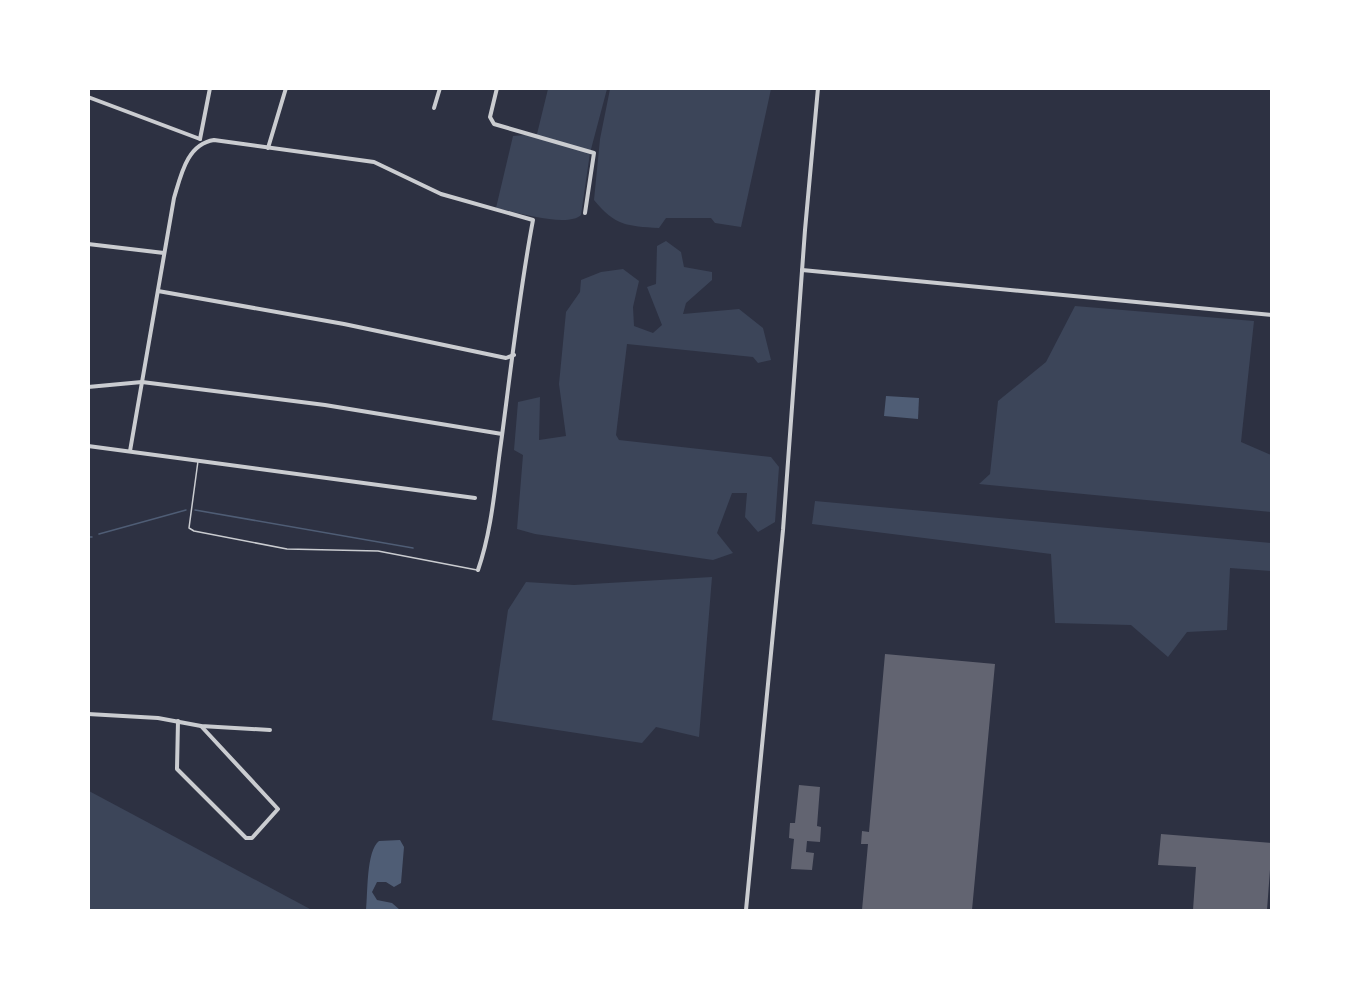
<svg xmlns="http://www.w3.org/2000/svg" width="1360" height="999" viewBox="0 0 1360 999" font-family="'Golos Text',sans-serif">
	<rect width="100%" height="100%" fill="#2d3142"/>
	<!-- green -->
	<g fill="#3c4559">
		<path d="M548 89H607L590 153 581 215C568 228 515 212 496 208L513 136 537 134Z"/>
		<path d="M610 89H771L741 227 715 223 711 218H666L659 228C627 226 615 226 594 200L600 139Z"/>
		<polygon points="666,241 681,252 684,267 712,272 712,280 686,303 683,314 739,309 763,328 771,360 758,363 753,357 627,344 616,435 619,440 771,457 779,467 775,522 758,532 745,517 747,493 732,493 717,533 733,553 713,560 535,534 517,529 523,455 514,450 518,402 540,397 539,440 566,436 559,384 566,312 580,292 581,280 601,272 623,269 639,281 633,307 634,326 653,333 662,325 647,287 656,284 657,246"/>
		<polygon points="1075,306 1254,321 1241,442 1271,455 1271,512 979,484 990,474 998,401 1046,362"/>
		<polygon points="815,501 1271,543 1271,571 1230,568 1227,630 1187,632 1168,657 1131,625 1055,623 1051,554 812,524"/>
		<polygon points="712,577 699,737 656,727 642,743 492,720 508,610 526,582 574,585"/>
		<polygon points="89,791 310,909 315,910 89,910"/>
	</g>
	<!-- water -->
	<g fill="#4f5d75">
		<polygon points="886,396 919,398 918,419 884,416"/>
		<path d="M400 840 404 847 401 883 394 887 386 882H377L372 892 377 900 392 903 400 910H366C368 894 366 851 379 841Z"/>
	</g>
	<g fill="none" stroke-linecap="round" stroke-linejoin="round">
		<!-- stream -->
		<g stroke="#4f5d75" stroke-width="1.5">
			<polyline points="195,510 413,548"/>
			<polyline points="99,534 186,510"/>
			<polyline points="88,537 92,537"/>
		</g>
	</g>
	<!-- building -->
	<g fill="#626471">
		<polygon points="885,654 995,664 972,910 862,910 868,844 861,844 862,831 869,832"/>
		<polygon points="799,785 820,787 817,826 821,827 820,842 807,841 806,852 814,853 812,870 791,869 794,839 789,838 790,823 795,823"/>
		<polygon points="1161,834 1272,843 1267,910 1193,910 1196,867 1158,865"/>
	</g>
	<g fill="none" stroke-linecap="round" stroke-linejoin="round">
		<!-- service -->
		<polyline stroke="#caccd0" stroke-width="1.5" points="198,461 189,528 194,531 287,549 378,551 477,570"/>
		<!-- minor -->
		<g stroke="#caccd0" stroke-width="4">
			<polyline points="497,88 490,117 494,124 594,153 585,213"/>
			<polyline points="88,97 200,139"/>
			<polyline points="434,108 440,88"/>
			<polyline points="200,139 210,88"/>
			<polyline points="268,148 286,88"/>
			<polyline points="88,244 164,253"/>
			<polyline points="802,270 1272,315"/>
			<polyline points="158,291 344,324 506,358 514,355"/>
			<polyline points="88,387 142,382 325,405 502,434"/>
			<polyline points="88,446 475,498"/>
			<path d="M130 451 174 198C181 175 187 144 214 140L374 162 441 194 533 220C519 294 511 369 501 443 495 485 492 530 478 570"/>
			<polyline points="88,714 158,718 201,726 270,730"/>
			<polyline points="178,721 177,769 246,838 252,838 278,809 201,726"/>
			<polyline points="746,910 783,530 805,230 818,88"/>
		</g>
	</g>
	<!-- border -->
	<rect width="1360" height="999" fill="none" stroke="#ffffff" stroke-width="180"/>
</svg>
